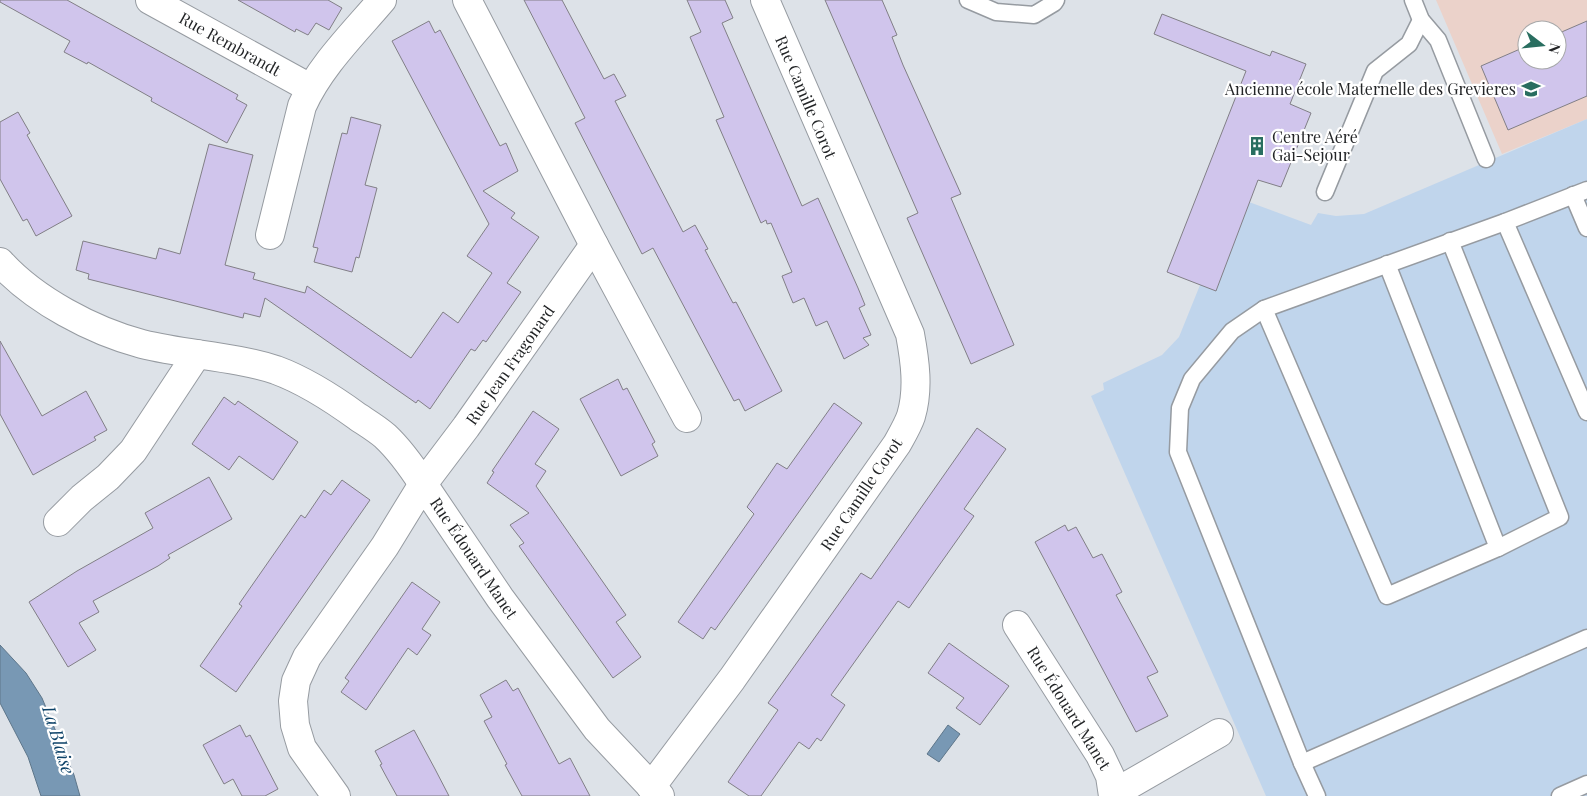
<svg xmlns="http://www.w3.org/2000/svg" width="1587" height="796" viewBox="0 0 1587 796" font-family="'Playfair Display',serif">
	<rect width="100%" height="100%" fill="#dde2e8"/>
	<!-- education -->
	<path fill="#ebd2ca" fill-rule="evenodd" d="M1436 0H1587V119L1502 154ZM1527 30H1557V60H1527Z"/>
	<!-- green -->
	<polygon fill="#c0d5ec" points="1587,119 1587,796 1266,796 1091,396 1104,390 1103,383 1162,355 1179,337 1200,285 1249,202 1311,225 1318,213 1336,216 1364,214"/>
	<!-- water -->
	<g fill="#7898b4" stroke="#5e768a">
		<polygon points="0,645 26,673 42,698 74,775 80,796 41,796 28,757 0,703"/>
		<polygon points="948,725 960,734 939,762 927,754"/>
	</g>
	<!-- building -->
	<g fill="#d0c5ec" stroke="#817f86">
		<polygon points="0,0 67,0 238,95 236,99 247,105 227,143 151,101 152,98 88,62 87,64 64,52 70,41 0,2"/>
		<polygon points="238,0 328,0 342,8 329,30 316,23 308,35 296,29 295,32"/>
		<polygon points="524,0 562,0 604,79 614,74 626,96 615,101 683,232 695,225 708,249 705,250 733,303 736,302 782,391 745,411 739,399 734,401 653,248 642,254 575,123 585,118"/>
		<polygon points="687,0 725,0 733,18 722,23 802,206 818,198 858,288 865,305 859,308 871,335 863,338 869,345 844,359 827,321 816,326 804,298 793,303 788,291 782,276 792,272 771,223 767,224 766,220 761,223 716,120 724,117 690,37 701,32"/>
		<polygon points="825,0 882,0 897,35 892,37 903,65 961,194 951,198 1014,345 971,364 907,218 918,213"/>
		<polygon points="1162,14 1270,56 1272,51 1306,64 1290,104 1311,113 1281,187 1258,180 1216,291 1167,272 1246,71 1154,34"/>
		<polygon points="429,21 435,33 440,30 500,146 506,143 518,171 483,191 515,213 511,218 539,237 507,283 521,292 486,342 483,340 475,351 471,349 430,409 418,400 416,403 265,298 260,317 244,313 243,318 88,279 89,274 76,270 83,241 156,259 159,248 180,254 209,144 253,155 225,265 255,273 253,279 305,293 307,286 411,358 443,312 458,323 492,273 467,256 489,224 392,41"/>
		<polygon points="1587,21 1587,96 1508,130 1481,66 1527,46 1527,60 1557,60 1557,34"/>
		<polygon points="18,112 30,133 27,135 72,216 36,236 27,219 23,221 0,179 0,122"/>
		<polygon points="351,117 381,125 365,185 377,188 359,258 356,257 352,272 314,262 318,248 313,247 342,133 347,134"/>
		<polygon points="0,341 42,416 86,391 107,430 94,437 96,440 33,475 0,414"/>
		<polygon points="618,379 623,390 627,388 655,442 652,444 658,456 621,476 580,399"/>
		<polygon points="224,397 235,405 238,401 298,442 273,480 239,456 229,470 192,444"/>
		<polygon points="834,403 862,423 715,630 711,627 703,639 678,622 754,514 747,507 777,463 787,469"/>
		<polygon points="533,411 559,429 535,464 546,471 536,486 626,615 616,622 641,657 613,678 519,546 524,543 510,525 529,513 487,483 494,472 492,471"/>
		<polygon points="977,428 1006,449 964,509 974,516 909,608 898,601 831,695 845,705 821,741 817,738 809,749 799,742 761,796 749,796 728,782 778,710 768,703 861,573 871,579"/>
		<polygon points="209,477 232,519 168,555 170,558 158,566 93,601 99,612 79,623 96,650 68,667 29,602 77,571 153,528 145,513"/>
		<polygon points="342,480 370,500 236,692 200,666 242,606 239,604 301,515 305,518 324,490 331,495"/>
		<polygon points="1065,525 1068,531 1076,527 1093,558 1102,554 1122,592 1116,595 1158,672 1147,677 1168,716 1136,732 1035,542"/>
		<polygon points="412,582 440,602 422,629 431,635 417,655 408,648 366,710 341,692 349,681 345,678"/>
		<polygon points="949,643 1009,686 980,725 956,708 964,698 928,673"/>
		<polygon points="506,680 513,691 518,688 559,764 570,758 590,796 522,796 505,765 507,764 484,721 492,717 480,695"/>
		<polygon points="240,725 246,737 250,735 278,789 265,796 242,796 233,779 224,784 203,745"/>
		<polygon points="414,730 435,769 449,796 397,796 387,778 380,765 382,764 375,751"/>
	</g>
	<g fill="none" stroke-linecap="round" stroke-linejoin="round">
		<!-- service casing -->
		<g stroke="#969ba1" stroke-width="19">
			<g id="service">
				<polyline points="968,0 996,12 1034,15 1054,3 1056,0"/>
				<polyline points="1413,0 1421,20 1438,40 1486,159"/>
				<polyline points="1587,190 1505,222 1264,309 1232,331 1192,379 1180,408 1178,452 1302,763 1587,638"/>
				<polyline points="1325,192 1375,71 1409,44 1421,20"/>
				<polyline points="1573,195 1587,228"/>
				<polyline points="1505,222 1587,412"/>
				<polyline points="1387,264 1498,548"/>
				<polyline points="1264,309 1387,596 1498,548 1560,517 1450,241"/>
				<polyline points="1302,763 1317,796"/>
				<polyline points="1560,796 1587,784"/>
			</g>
		</g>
		<!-- minor casing -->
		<g stroke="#969ba1" stroke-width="30">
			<g id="minor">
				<polyline points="150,0 310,88"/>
				<polyline points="467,0 594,245 687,418"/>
				<path d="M270 235 302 106C320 66 354 33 382 0"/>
				<path d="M0 262C34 300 93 331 142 344 186 355 233 356 276 370 306 381 332 398 358 417 367 423 377 429 385 436 400 450 412 467 423 484L466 427 594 245"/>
				<polyline points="58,522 82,498 108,477 133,451 197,354"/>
				<polyline points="1017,625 1100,755 1110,776 1113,796"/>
				<path d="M651 787 732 679 897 444C902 435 908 425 911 416 919 389 915 361 910 334L765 0"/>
				<polyline points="1113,794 1219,733"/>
				<polyline points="336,796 302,748 295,725 293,701 296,681 307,657 385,546 423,484 500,598 597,729 660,796"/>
			</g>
		</g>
		<!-- service -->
		<use href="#service" stroke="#fff" stroke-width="16"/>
		<!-- minor -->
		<use href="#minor" stroke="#fff" stroke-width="28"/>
	</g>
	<!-- icons -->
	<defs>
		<g id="school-bare" transform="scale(1.5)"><path d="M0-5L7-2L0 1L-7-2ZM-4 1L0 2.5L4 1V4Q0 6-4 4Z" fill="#296e60" stroke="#fff" stroke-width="2.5" paint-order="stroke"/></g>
		<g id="building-bare" transform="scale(1.5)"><path d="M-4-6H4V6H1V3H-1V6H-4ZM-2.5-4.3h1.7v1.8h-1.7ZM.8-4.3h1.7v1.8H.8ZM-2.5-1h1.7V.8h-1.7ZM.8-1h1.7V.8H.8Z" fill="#296e60" stroke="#fff" stroke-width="2.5" paint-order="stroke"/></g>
	</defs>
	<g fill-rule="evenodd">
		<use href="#school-bare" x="1531" y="89"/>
		<use href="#building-bare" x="1257" y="146"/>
	</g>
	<g text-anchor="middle" stroke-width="4.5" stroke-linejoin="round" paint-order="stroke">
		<!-- street labels -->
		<g font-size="16" fill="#232527" stroke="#fff">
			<text transform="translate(230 44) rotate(29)" y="6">Rue Rembrandt</text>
			<text transform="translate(806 97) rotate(67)" y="6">Rue Camille Corot</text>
			<text transform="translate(510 365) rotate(-55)" y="6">Rue Jean Fragonard</text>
			<text transform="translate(861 494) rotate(-56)" y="6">Rue Camille Corot</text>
			<text transform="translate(474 558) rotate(56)" y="6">Rue Édouard Manet</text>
			<text transform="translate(1069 708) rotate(58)" y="6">Rue Édouard Manet</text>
		</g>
		<!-- poi labels -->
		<g font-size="16" fill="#232527" stroke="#fff" text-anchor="end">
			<text x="1516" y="95">Ancienne école Maternelle des Grevieres</text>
			<text x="1272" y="143" text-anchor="start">Centre Aéré<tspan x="1272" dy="18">Gai-Sejour</tspan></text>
		</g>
		<!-- water labels -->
		<g font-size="18" font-style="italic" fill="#0c4268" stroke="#fff">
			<text transform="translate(58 740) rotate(73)" y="6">La Blaise</text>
		</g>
	</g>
	<!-- north arrow -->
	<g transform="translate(1542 45) rotate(106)"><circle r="24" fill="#ffffff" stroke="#a7a8a9"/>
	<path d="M0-4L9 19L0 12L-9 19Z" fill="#296e60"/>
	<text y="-8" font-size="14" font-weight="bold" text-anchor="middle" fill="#232527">N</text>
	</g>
</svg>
